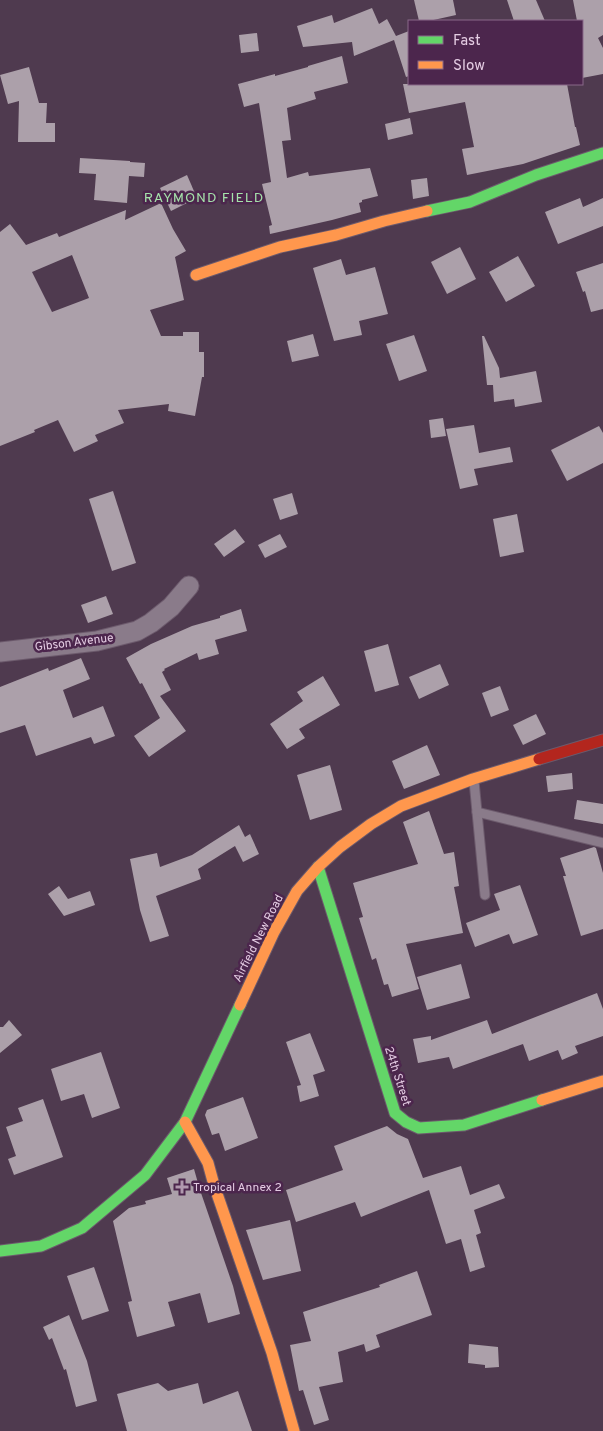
<svg xmlns="http://www.w3.org/2000/svg" width="603" height="1431" viewBox="0 0 603 1431" font-family="Overpass,sans-serif">
	<rect width="100%" height="100%" fill="#4f3a4f"/>
	<!-- building -->
	<g fill="#aca0aa" fill-rule="evenodd">
		<polygon points="414,0 453,0 456,15 429,21 419,21"/>
		<polygon points="507,0 536,0 545,21 514,21"/>
		<polygon points="573,0 603,0 603,35 598,38 603,48 603,74 582,78 582,20 577,21"/>
		<polygon points="372,8 379,24 387,19 396,36 409,31 409,76 406,77 394,40 354,56 352,42 303,47 297,26 332,15 334,23"/>
		<polygon points="257,33 259,51 241,53 239,35"/>
		<polygon points="342,56 348,83 314,92 316,99 287,108 291,140 282,141 287,178 308,172 309,176 370,168 378,196 362,200 362,202 359,203 361,212 332,220 270,234 269,226 272,225 262,184 271,182 259,103 244,107 238,84 275,74 275,76 308,67 308,66"/>
		<polygon points="29,67 39,103 47,103 46,123 55,123 55,142 18,142 19,101 8,104 0,75"/>
		<polygon points="403,84 567,84 575,127 576,127 580,145 523,164 467,175 462,149 474,147 465,102 409,113"/>
		<polygon points="410,118 413,134 388,140 385,124"/>
		<polygon points="80,158 130,161 130,162 145,163 144,177 129,176 127,203 94,200 96,174 79,173"/>
		<polygon points="187,175 197,198 171,211 160,188"/>
		<polygon points="427,178 429,196 413,199 411,180"/>
		<polygon points="580,198 583,207 603,198 603,226 558,244 545,212"/>
		<path d="M161 203 173 229 186 251 175 257 184 300 150 310 161 336H183V332H199V352H204V377H202L195 416 168 411 169 404 118 410 124 423 95 435 98 441 74 452 58 420 34 430 35 432 0 446V232L10 224 26 245 57 233 59 237 126 210 125 220ZM72 255 89 298 52 312 32 272Z"/>
		<polygon points="460,247 476,279 447,294 431,262"/>
		<polygon points="518,256 535,286 506,302 489,272"/>
		<polygon points="341,259 346,275 375,267 388,314 359,321 362,335 334,341 313,268"/>
		<polygon points="603,263 603,309 591,312 585,291 583,292 576,272"/>
		<polygon points="313,334 319,356 292,362 287,341"/>
		<polygon points="414,335 427,371 399,381 386,344"/>
		<polygon points="482,336 484,336 499,368 500,378 536,371 542,402 515,407 514,399 494,402 493,385 487,385"/>
		<polygon points="443,418 446,436 431,438 429,420"/>
		<polygon points="474,425 479,453 510,447 513,462 474,469 478,485 460,489 446,429"/>
		<polygon points="599,426 603,433 603,463 567,481 551,450"/>
		<polygon points="113,491 136,563 112,571 89,499"/>
		<polygon points="292,493 298,514 280,520 273,499"/>
		<polygon points="517,514 524,552 500,557 493,519"/>
		<polygon points="235,529 245,542 224,557 214,544"/>
		<polygon points="280,534 287,547 265,558 258,545"/>
		<polygon points="106,596 113,614 88,623 81,605"/>
		<polygon points="241,609 247,631 215,640 219,654 199,660 197,653 164,669 165,670 162,672 171,690 160,696 186,731 149,757 134,736 160,718 142,683 140,684 126,658 151,644 192,626 220,618 220,616"/>
		<polygon points="388,644 399,685 375,692 364,651"/>
		<polygon points="81,658 90,679 63,690 73,718 103,706 115,736 94,744 91,737 36,756 25,725 0,733 0,687 48,668 49,671"/>
		<polygon points="440,664 449,685 419,699 409,677"/>
		<polygon points="323,676 340,705 299,729 305,738 287,749 270,724 303,701 297,692"/>
		<polygon points="500,686 509,710 491,717 482,693"/>
		<polygon points="536,714 546,734 523,745 513,725"/>
		<polygon points="427,745 440,775 404,789 392,761"/>
		<polygon points="330,765 342,810 310,820 297,775"/>
		<polygon points="572,773 573,789 548,792 546,776"/>
		<polygon points="577,800 603,804 603,824 574,819"/>
		<polygon points="429,811 444,854 454,852 459,886 454,887 463,933 406,944 419,989 392,997 388,984 384,985 376,958 372,960 359,918 363,917 353,883 418,864 403,822"/>
		<polygon points="239,825 245,837 250,834 259,854 243,862 235,846 198,869 201,879 156,896 169,936 150,942 140,910 130,859 157,853 160,867 192,855"/>
		<polygon points="594,847 596,848 603,873 603,929 581,936 563,876 566,876 560,858"/>
		<polygon points="520,885 538,935 513,944 509,934 475,947 466,923 500,910 494,894"/>
		<polygon points="59,886 68,899 90,891 95,905 64,916 48,894"/>
		<polygon points="461,964 470,998 427,1010 417,977"/>
		<polygon points="597,993 603,1009 603,1036 575,1046 578,1053 562,1060 558,1050 529,1061 523,1044 453,1069 449,1057 418,1063 413,1039 431,1036 431,1040 487,1020 492,1034"/>
		<polygon points="9,1020 22,1035 0,1053 0,1027 3,1027"/>
		<polygon points="310,1033 325,1071 313,1075 319,1096 300,1102 297,1086 301,1085 286,1042"/>
		<polygon points="101,1052 120,1108 92,1118 84,1094 61,1101 51,1069"/>
		<polygon points="243,1097 258,1138 225,1151 219,1133 212,1135 205,1115 207,1110"/>
		<polygon points="43,1099 63,1157 14,1175 8,1159 16,1156 6,1127 23,1121 18,1108"/>
		<polygon points="387,1126 397,1134 408,1139 423,1178 461,1166 470,1195 499,1184 505,1198 474,1210 481,1233 476,1235 485,1267 470,1272 461,1239 446,1244 429,1190 361,1217 355,1202 296,1222 286,1190 343,1170 334,1146"/>
		<polygon points="194,1169 200,1190 233,1286 240,1314 208,1323 200,1293 168,1302 175,1326 137,1337 128,1302 132,1301 113,1221 129,1208 146,1204 145,1201 172,1194 167,1178"/>
		<polygon points="290,1220 301,1271 263,1280 246,1230"/>
		<polygon points="94,1267 109,1311 82,1320 67,1276"/>
		<polygon points="417,1271 432,1315 376,1335 380,1347 366,1352 364,1344 338,1352 343,1382 319,1387 329,1420 314,1425 303,1390 299,1391 290,1345 311,1341 303,1312 380,1287 379,1285"/>
		<polygon points="69,1315 87,1361 97,1401 76,1407 66,1369 64,1370 52,1338 49,1340 43,1327"/>
		<polygon points="469,1344 498,1347 499,1367 485,1368 485,1365 468,1363"/>
		<polygon points="158,1383 168,1391 198,1383 203,1404 238,1391 252,1431 127,1431 117,1394"/>
	</g>
	<g fill="none" stroke-linecap="round" stroke-linejoin="round">
		<!-- lane casing -->
		<g stroke="#6c5a6c" stroke-width="11">
			<g id="lane">
				<polyline points="474,781 485,895"/>
				<polyline points="477,812 603,843"/>
			</g>
		</g>
		<!-- street casing -->
		<g stroke="#6c5a6c" stroke-width="21">
			<polyline id="street" points="0,652 97,641 137,631 151,623 171,607 189,586"/>
		</g>
		<!-- fast casing -->
		<g stroke="#6c5a6c" stroke-width="13">
			<g id="fast">
				<polyline points="427,211 470,202 536,175 603,153"/>
				<polyline points="318,867 395,1113 406,1122 419,1128 464,1125 542,1100"/>
				<polyline points="0,1251 41,1246 82,1228 145,1175 185,1122 240,1005"/>
			</g>
		</g>
		<!-- slow casing -->
		<g stroke="#6c5a6c" stroke-width="13">
			<g id="slow">
				<polyline points="196,275 280,247 336,235 384,221 427,211"/>
				<polyline points="240,1005 274,932 297,891 318,867 340,847 371,824 401,806 473,779 539,759"/>
				<polyline points="542,1100 603,1081"/>
				<polyline points="185,1122 208,1163 214,1185 272,1353 294,1431"/>
			</g>
		</g>
		<!-- jam casing -->
		<g stroke="#6c5a6c" stroke-width="13">
			<polyline id="jam" points="539,759 603,740"/>
		</g>
		<!-- lane -->
		<use href="#lane" stroke="#8a7b8a" stroke-width="9"/>
		<!-- street -->
		<use href="#street" stroke="#8a7b8a" stroke-width="19"/>
		<!-- fast -->
		<use href="#fast" stroke="#63d668" stroke-width="11"/>
		<!-- slow -->
		<use href="#slow" stroke="#ff974d" stroke-width="11"/>
		<!-- jam -->
		<use href="#jam" stroke="#b3261e" stroke-width="11"/>
	</g>
	<!-- markers -->
	<path fill="#b099af" stroke="#4c264d" stroke-width="2" d="M179.5 1179.5h5v5h5v5h-5v5h-5v-5h-5v-5h5z"/>
	<g text-anchor="middle" stroke-width="5" stroke-linejoin="round" paint-order="stroke">
		<!-- street labels -->
		<g font-size="12" fill="#e4cce3" stroke="#4c264d">
			<text transform="translate(74 642) rotate(-7)" y="4">Gibson Avenue</text>
			<text transform="translate(258 938) rotate(-63)" y="4">Airfield New Road</text>
			<text transform="translate(398 1076) rotate(72)" y="4">24th Street</text>
		</g>
		<!-- poi labels -->
		<g font-size="12" fill="#e4cce3" stroke="#4c264d" text-anchor="start">
			<text x="193" y="1191">Tropical Annex 2</text>
		</g>
		<!-- neighbourhood labels -->
		<g font-size="14" letter-spacing="1" fill="#a5e2aa" stroke="#4c264d">
			<text x="204" y="202">RAYMOND FIELD</text>
		</g>
	</g>
	<!-- legend -->
	<rect x="408" y="20" width="175" height="65" fill="#4c264d" stroke="#896889"/>
	<rect x="418" y="36" width="25" height="8" fill="#63d668" stroke="#896889"/>
	<text x="453" y="45" font-size="15" fill="#e4cce3">Fast</text>
	<rect x="418" y="61" width="25" height="8" fill="#ff974d" stroke="#896889"/>
	<text x="453" y="70" font-size="15" fill="#e4cce3">Slow</text>
</svg>
